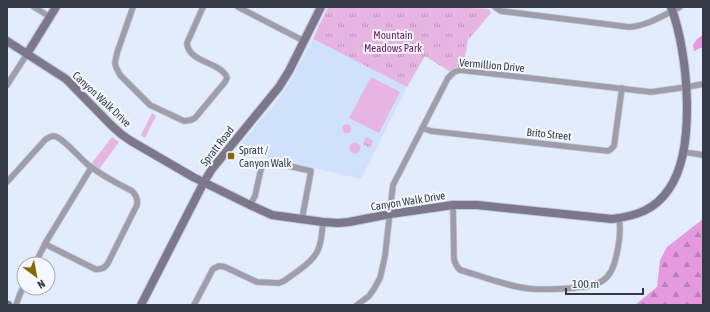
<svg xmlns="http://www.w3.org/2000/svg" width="710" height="312" viewBox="0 0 710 312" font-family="'Asap Condensed',sans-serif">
	<defs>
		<pattern id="forest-firs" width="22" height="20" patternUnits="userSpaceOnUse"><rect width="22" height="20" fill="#e599df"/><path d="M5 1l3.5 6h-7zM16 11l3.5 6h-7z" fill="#ba7eb7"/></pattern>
		<pattern id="park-tufts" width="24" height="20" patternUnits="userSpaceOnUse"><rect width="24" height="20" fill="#e6b5e2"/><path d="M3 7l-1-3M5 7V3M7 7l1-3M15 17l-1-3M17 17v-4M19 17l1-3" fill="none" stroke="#bb94b9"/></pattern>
	</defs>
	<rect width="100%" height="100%" fill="#e2ecfd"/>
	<!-- built -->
	<polygon fill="#d0e1fd" points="313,39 407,87 361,179 244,152 238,147 276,102 291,80"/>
	<!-- grass -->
	<g fill="#e6b5e2">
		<polygon points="371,77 400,92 379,133 349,118"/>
		<polygon points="152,113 156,116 145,138 141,135"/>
		<polygon points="112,137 119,142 99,169 92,163"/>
	</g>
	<!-- forest -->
	<g fill="url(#forest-firs)">
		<polygon points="703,35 703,47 694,51 693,45 697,39"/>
		<polygon points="703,219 703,305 635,305 657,287 660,260 667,247"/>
	</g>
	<!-- park -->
	<g fill="url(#park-tufts)">
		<polygon points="328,7 453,7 489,9 491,13 468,40 463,68 456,67 449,71 425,56 407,87 313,39"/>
		<circle cx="347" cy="129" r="4.5"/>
		<polygon points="366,137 373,141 370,148 363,144"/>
		<circle cx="355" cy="148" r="5.5"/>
	</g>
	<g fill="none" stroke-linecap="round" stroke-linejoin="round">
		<!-- street casing -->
		<g stroke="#bfc8d8" stroke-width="7">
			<g id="street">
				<polyline points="34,7 50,17"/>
				<path d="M133 7 117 53 115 63 116 67 120 75 150 105 184 121 191 120 195 118 225 82 227 78C222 62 188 63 187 43L203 7"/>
				<polyline points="238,7 304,41"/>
				<path d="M495 7 501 11 629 27C647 26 664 15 680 7"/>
				<polyline points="7,85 27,54"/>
				<polyline points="422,128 431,131 608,151 611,149 614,146 622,88"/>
				<polyline points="684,152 703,155"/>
				<path d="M7 182 45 140C48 138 50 136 54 136 62 137 80 158 87 164 101 175 116 183 132 191 136 195 138 200 137 205L108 263C105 268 101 270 95 269L45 244"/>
				<polyline points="250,205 255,196 261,169 264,164 271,162 311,171 302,219"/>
				<path d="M453 205 454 259C455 264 456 266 460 270 482 276 511 288 534 289 547 290 560 289 573 288 585 287 598 286 607 277 614 269 616 258 618 248 620 237 621 229 619 218"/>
				<polyline points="35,264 46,242 91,168"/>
				<polyline points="16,305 20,294 24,286"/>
				<path d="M194 305 213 269 219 266 225 267 257 282 279 283 284 281C295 273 313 262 318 250 322 241 322 231 323 222"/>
				<polyline points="357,305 369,296 374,289 380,278 385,256 393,185 448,78 454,72 460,70 651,92 687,87 703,84"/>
			</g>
		</g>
		<!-- secondary casing -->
		<g stroke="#bfc8d8" stroke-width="10">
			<g id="secondary">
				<path d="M7 41 52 70 66 79 111 125 121 134 131 141 193 177 250 205 272 215 323 222 338 223 349 222 390 214 453 205H477L612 219C636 216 655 210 669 189 697 149 688 51 671 7"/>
				<polyline points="27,54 56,7"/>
				<polyline points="7,305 8,305"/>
				<polyline points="141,305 204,182 212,169 279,87 289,71 321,7"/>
			</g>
		</g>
		<!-- street -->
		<use href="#street" stroke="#a09daa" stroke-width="5.5"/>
		<!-- secondary -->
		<use href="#secondary" stroke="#7c778b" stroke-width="8"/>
	</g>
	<!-- markers -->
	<rect fill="#846801" stroke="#f5f9ff" stroke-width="1.5" x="227" y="152" width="8" height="8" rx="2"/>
	<g text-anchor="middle" stroke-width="4" stroke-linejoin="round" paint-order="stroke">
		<!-- park labels -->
		<g font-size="11" fill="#6f166c" stroke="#f5f9ff">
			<text x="393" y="39">Mountain<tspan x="393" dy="13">Meadows Park</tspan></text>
		</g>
		<!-- street labels -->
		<g font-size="11" fill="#333945" stroke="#f5f9ff">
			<text transform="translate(492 65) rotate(5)" y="4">Vermillion Drive</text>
			<text transform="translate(102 99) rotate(43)" y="4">Canyon Walk Drive</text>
			<text transform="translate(549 134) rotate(6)" y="4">Brito Street</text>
			<text transform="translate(217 146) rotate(-52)" y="4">Spratt Road</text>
			<text transform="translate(408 201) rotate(-9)" y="4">Canyon Walk Drive</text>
		</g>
		<!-- poi labels -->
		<g font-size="11" fill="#333945" stroke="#f5f9ff" text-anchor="start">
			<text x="239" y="154">Spratt /<tspan x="239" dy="13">Canyon Walk</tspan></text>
		</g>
	</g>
	<!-- border -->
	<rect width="710" height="312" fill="none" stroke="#333945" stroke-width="16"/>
	<!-- north arrow -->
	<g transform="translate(36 276) rotate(148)"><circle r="19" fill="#f5f9ff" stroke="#a7acb5"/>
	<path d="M0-3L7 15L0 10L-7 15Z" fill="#846801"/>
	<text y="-6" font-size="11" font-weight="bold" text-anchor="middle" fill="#333945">N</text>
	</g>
	<!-- scale -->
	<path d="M566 288v6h77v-6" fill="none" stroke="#333945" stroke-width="2"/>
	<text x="572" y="288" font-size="12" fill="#333945" stroke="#f5f9ff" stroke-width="3" paint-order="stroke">100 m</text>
</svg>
